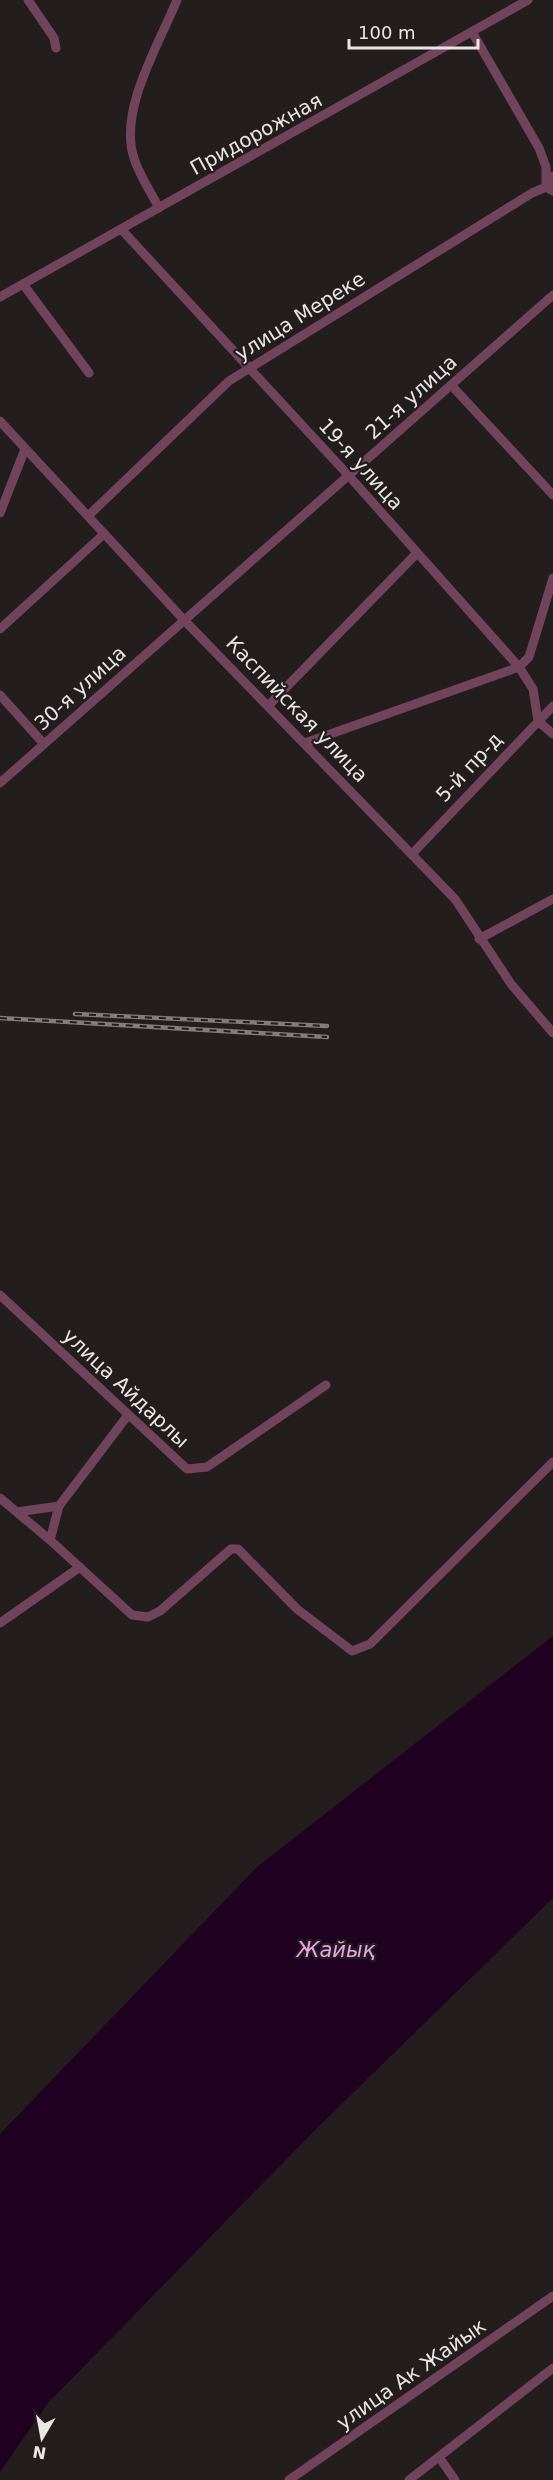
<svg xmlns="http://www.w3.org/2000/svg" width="553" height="2480" viewBox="0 0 553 2480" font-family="'DejaVu Sans',sans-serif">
	<rect width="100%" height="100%" fill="#241d1e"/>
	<!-- water -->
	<polygon fill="#200122" points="553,1636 553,1898 317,2128 48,2403 0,2472 0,2134 257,1867"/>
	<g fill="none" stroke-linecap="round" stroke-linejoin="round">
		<!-- minor -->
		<g stroke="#72445b" stroke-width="9">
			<polyline points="28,0 54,38 56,48"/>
			<polyline points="472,32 539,148 546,167 546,187 553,191"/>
			<path d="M159 208C151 192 139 175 134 158 118 111 159 44 177 0"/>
			<polyline points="121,229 349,476 519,667 533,689 538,721 553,734"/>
			<polyline points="23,284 89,373"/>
			<polyline points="0,297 528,0"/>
			<polyline points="451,385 553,495"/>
			<polyline points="0,421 184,620 455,899 511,984 553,1033"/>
			<polyline points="0,513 25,449"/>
			<polyline points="88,516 229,381 532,193 546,187 553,176"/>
			<polyline points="0,629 104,534"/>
			<polyline points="0,695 44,744"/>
			<polyline points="268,706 416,554"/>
			<polyline points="305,743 519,667 529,657 553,578"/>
			<polyline points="0,783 553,295"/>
			<polyline points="412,854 553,706"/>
			<polyline points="479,939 553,899"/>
			<polyline points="0,1295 187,1469 207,1467 326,1385"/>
			<polyline points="0,1498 50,1540 132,1615 148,1617 160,1611 231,1549 238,1549 297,1609 352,1651 370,1644 553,1462"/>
			<polyline points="17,1512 59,1506 128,1415"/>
			<polyline points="50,1540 59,1506"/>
			<polyline points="0,1623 80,1567"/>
			<polyline points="439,2457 455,2480"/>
			<polyline points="289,2480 553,2296"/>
			<polyline points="409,2480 553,2368"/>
		</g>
		<!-- rail casing -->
		<g stroke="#837d7d" stroke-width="4.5">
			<g id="rail">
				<polyline points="75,1014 327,1026"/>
				<polyline points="0,1018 327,1037"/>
			</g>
		</g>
		<!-- rail -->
		<use href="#rail" stroke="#241d1e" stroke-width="2" stroke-dasharray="7" stroke-linecap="butt"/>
	</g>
	<g text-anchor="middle" stroke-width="4.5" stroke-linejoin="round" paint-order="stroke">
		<!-- street labels -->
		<g font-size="20" fill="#ebe6e6" stroke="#241d1e">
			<text transform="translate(256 134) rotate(-29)" y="7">Придорожная</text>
			<text transform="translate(300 316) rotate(-32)" y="7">улица Мереке</text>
			<text transform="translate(411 397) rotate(-42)" y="7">21-я улица</text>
			<text transform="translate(361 464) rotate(48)" y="7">19-я улица</text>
			<text transform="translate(80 688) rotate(-42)" y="7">30-я улица</text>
			<text transform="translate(297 709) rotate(46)" y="7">Каспийская улица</text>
			<text transform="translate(469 767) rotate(-47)" y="7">5-й пр-д</text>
			<text transform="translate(126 1388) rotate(43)" y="7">улица Айдарлы</text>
			<text transform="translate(411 2374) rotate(-35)" y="7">улица Ак Жайык</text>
		</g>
		<!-- water labels -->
		<g font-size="21" font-style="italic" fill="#eba2ec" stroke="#241d1e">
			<text x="336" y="1957">Жайық</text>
		</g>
	</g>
	<!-- north arrow -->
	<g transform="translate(42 2438) rotate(190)" stroke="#241d1e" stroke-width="4.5" paint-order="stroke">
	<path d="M0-4.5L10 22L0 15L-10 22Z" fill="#ebe6e6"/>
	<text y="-9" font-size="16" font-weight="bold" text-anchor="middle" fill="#ebe6e6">N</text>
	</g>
	<!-- scale -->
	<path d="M349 39v9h129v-9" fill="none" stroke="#ebe6e6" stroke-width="3"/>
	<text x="358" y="39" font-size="18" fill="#ebe6e6" stroke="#241d1e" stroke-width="4.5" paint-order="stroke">100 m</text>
</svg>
